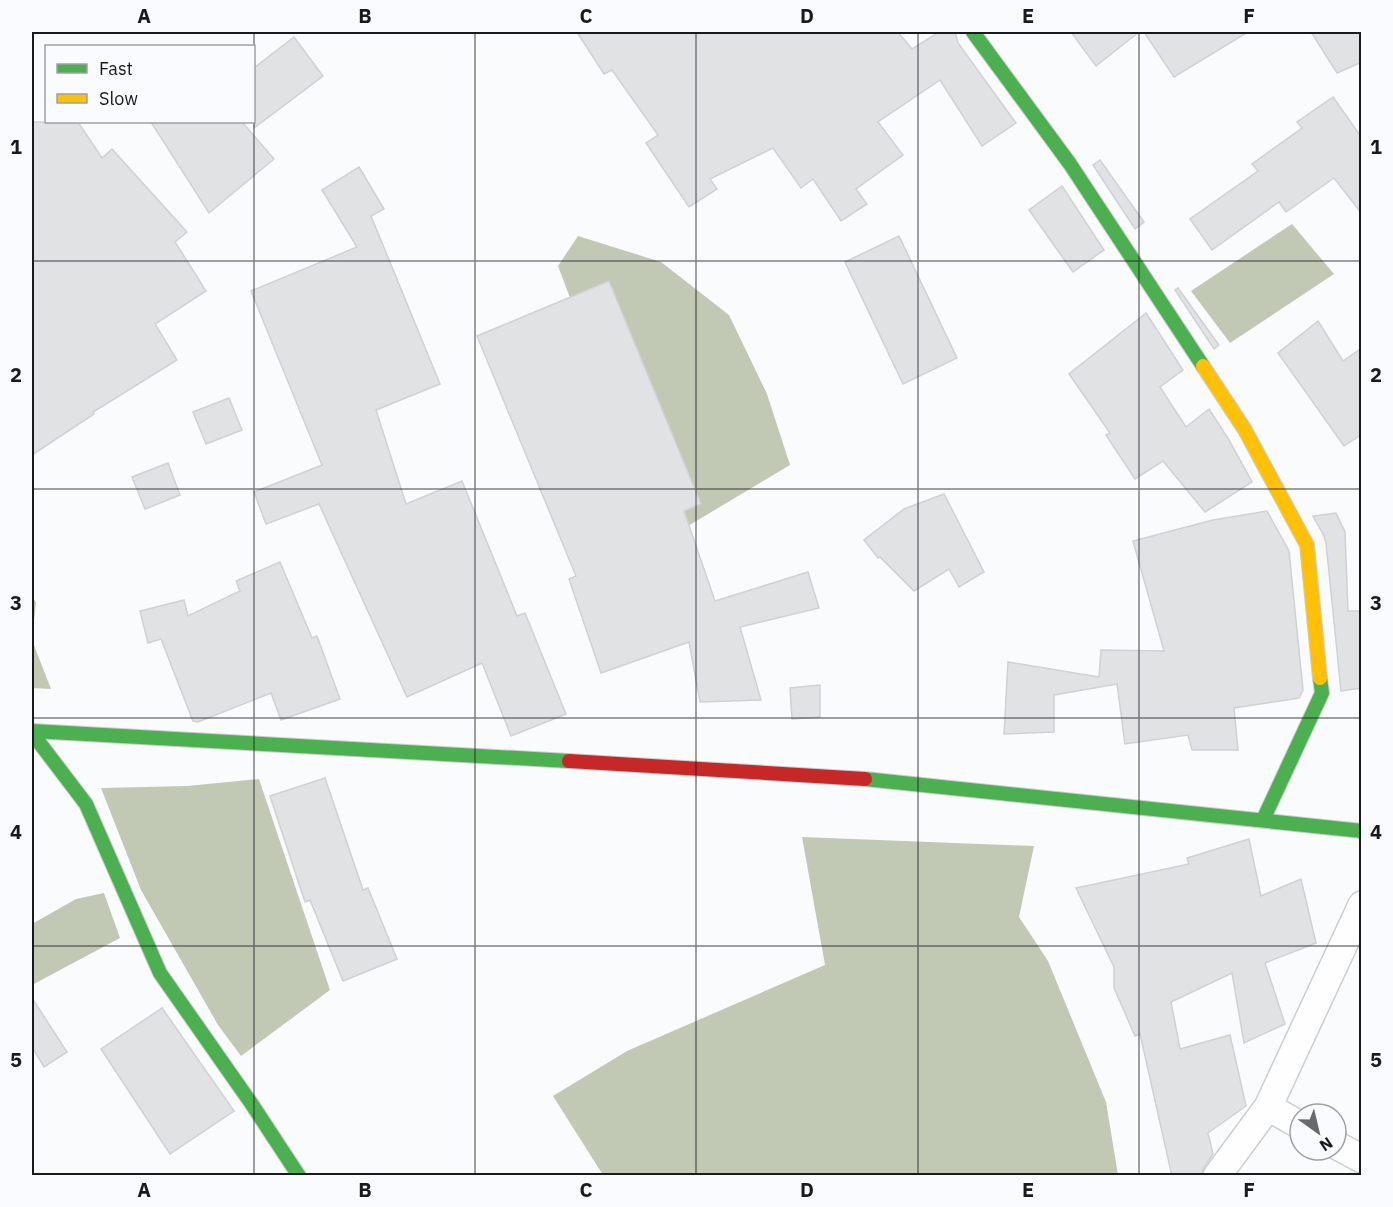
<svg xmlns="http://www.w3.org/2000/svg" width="1393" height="1207" viewBox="0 0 1393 1207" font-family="'IBM Plex Sans',sans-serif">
	<rect width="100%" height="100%" fill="#fafbfd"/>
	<!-- water -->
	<g fill="#c1c9b4">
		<polygon points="1292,224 1334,274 1230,343 1191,291"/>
		<polygon points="578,236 661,262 729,315 767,394 790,465 683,529 586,340 558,266"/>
		<polygon points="32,597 36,602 32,640 51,689 32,688"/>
		<polygon points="259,779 330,990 241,1056 218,1025 141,890 101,788 187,786"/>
		<polygon points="802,837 1034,846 1019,917 1048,961 1106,1102 1118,1175 603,1175 553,1096 627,1051 825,965"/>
		<polygon points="104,893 120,938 32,985 32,924 76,899"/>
	</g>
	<!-- building -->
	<g fill="#e0e2e4" stroke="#d0d1d4" stroke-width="1.5">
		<polygon points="577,32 898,32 912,49 939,32 955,32 958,43 1016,123 982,146 940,80 878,122 903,155 856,189 867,204 841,221 813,179 801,188 773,148 710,179 717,189 689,207 646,143 658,135 612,70 604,74"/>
		<polygon points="1071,32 1139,32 1096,66"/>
		<polygon points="1144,32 1248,32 1174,77"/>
		<polygon points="1311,32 1362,32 1362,62 1337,73"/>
		<polygon points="294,37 323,76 254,128 254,68"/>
		<polygon points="1333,97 1362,138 1362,214 1334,178 1286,212 1279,202 1212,250 1190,219 1258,171 1252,164 1302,128 1297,122"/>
		<polygon points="32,122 78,122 102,158 112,149 187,232 175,242 206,291 155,324 177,360 93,412 94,414 32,455"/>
		<polygon points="151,122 242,122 274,159 209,213"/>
		<polygon points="1100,160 1144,222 1135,229 1093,165"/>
		<polygon points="359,167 384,209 371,216 440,384 376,410 406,504 462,481 517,616 525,613 566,714 511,736 482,663 407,697 319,504 266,524 254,492 322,465 251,291 357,247 322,190"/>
		<polygon points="1062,186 1104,250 1073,272 1029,210"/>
		<polygon points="899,236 957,358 903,384 845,262"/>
		<polygon points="609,281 701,504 684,511 715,601 808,572 819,608 740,627 761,700 700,702 689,642 601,673 569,579 576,576 477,336"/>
		<polygon points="1178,288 1219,345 1214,349 1175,290"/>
		<polygon points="1146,313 1183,370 1160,387 1186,427 1209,409 1229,440 1252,482 1205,512 1163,461 1135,479 1106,435 1110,433 1069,374"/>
		<polygon points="1318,321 1343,361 1362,348 1362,434 1344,446 1278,353"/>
		<polygon points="229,398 242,430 206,444 193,412"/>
		<polygon points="168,463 180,495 145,509 132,477"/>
		<polygon points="944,494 984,572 959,587 949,569 914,591 880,557 878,558 864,540 904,509"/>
		<polygon points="1267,511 1289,551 1303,690 1299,698 1234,708 1238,750 1192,750 1188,735 1125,744 1117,684 1054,695 1054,732 1004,734 1008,662 1099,677 1101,650 1164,651 1133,541 1213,520"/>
		<polygon points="1336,513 1345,532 1348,611 1362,611 1362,688 1341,691 1326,543 1324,536 1313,516"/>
		<polygon points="280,562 312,638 317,636 340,699 281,720 271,693 198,722 193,721 161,639 148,643 140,611 184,600 188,616 240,591 236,581"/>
		<polygon points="820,685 820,717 792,719 790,688"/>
		<polygon points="325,778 363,890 368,888 397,959 343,981 310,900 305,902 270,796"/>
		<polygon points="1249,839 1261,896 1301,879 1316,943 1265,963 1285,1024 1244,1043 1232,973 1171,1002 1180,1049 1230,1035 1246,1106 1208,1133 1213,1154 1204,1167 1201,1176 1172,1176 1140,1034 1135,1036 1114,988 1114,967 1076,888 1189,864 1187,858"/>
		<polygon points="32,998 67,1052 44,1067 32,1047"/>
		<polygon points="162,1008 234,1111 170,1154 101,1049"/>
	</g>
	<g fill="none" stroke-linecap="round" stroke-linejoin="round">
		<!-- street casing -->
		<g stroke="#cdced0" stroke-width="30">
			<g id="street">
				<polyline points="1268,1107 1300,1125"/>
				<polyline points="1336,1145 1362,1159"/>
				<polyline points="1217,1176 1268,1107 1362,905"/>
			</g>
		</g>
		<!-- fast casing -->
		<g stroke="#cdced0" stroke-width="16">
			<g id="fast">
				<polyline points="973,32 1070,164 1203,366"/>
				<polyline points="32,731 569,761"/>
				<polyline points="32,733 86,804 160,973 251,1103 299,1176"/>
				<polyline points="865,779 1362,831"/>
				<polyline points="1263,820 1322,693 1320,678"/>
			</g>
		</g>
		<!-- slow casing -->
		<g stroke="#cdced0" stroke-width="16">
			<polyline id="slow" points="1203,366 1245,430 1307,545 1320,678"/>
		</g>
		<!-- jam casing -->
		<g stroke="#cdced0" stroke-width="16">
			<polyline id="jam" points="569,761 865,779"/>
		</g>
		<!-- street -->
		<use href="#street" stroke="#fefeff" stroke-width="27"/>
		<!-- fast -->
		<use href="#fast" stroke="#4caf50" stroke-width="14"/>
		<!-- slow -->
		<use href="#slow" stroke="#ffc107" stroke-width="14"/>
		<!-- jam -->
		<use href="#jam" stroke="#c62828" stroke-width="14"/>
	</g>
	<!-- grid -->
	<path fill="none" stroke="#191a1d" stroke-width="1.5" stroke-opacity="0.55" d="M254 32V1176M475 32V1176M696 32V1176M918 32V1176M1139 32V1176M32 261H1362M32 489H1362M32 718H1362M32 946H1362"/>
	<!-- border -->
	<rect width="1393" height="1207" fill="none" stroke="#f9fbfe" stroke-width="66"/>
	<!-- legend -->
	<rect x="45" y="45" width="210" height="78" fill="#f9fbfe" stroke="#9fa1a4" stroke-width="1.5"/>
	<rect x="57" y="64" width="30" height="9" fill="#4caf50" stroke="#9fa1a4" stroke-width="1.5"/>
	<text x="99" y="75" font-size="18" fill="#191a1d">Fast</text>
	<rect x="57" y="94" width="30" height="9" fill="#ffc107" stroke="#9fa1a4" stroke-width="1.5"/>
	<text x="99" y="105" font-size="18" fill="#191a1d">Slow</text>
	<!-- north arrow -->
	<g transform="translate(1318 1132) rotate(146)"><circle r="28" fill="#f9fbfe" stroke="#9fa1a4" stroke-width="1.5"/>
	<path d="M0-4.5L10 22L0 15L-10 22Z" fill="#68696b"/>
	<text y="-9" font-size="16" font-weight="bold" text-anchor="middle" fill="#191a1d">N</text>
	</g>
	<rect x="33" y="33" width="1327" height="1141" fill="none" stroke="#191a1d" stroke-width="2"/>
	<g font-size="20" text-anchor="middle" font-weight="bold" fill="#191a1d">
		<text x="144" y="23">A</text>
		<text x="365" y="23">B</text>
		<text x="586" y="23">C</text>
		<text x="807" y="23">D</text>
		<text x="1028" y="23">E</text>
		<text x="1249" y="23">F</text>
		<text x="16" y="154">1</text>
		<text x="1376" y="154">1</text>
		<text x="16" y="382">2</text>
		<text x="1376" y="382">2</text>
		<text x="16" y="610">3</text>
		<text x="1376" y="610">3</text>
		<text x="16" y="839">4</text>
		<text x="1376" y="839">4</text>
		<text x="16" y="1067">5</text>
		<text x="1376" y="1067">5</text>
		<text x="144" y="1197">A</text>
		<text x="365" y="1197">B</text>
		<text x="586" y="1197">C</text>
		<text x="807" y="1197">D</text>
		<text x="1028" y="1197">E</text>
		<text x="1249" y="1197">F</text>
	</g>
</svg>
